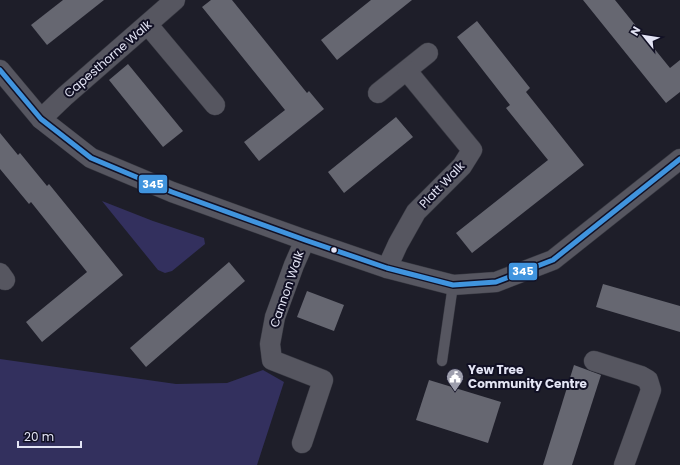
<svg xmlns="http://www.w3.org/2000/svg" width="680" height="465" viewBox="0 0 680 465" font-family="Poppins,sans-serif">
	<rect width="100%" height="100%" fill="#1e1e29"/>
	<!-- green -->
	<g fill="#33305e">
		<polygon points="102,201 153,221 204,238 205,244 172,271 165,273 158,270"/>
		<polygon points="0,359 176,384 227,383 263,370 284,382 257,465 0,465"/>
	</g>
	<!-- building -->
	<g fill="#666771">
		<polygon points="63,0 104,0 47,45 31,25"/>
		<polygon points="211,0 232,0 307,93 309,91 324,109 259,161 244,142 285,110 202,7"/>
		<polygon points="371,0 412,0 337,60 321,40"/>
		<polygon points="583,0 615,0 670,68 680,60 680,92 666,103"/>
		<polygon points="477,21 530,88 526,92 584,165 472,253 456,233 548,160 506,108 510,105 457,37"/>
		<polygon points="128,64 183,131 163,147 109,80"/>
		<polygon points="396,117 413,137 344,193 328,172"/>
		<polygon points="0,133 18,155 20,153 47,186 49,184 123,275 42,342 26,322 87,272 31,202 29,204 0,169"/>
		<polygon points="229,262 245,281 146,367 130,348"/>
		<polygon points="603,284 680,306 680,332 596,307"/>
		<polygon points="307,291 344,305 334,331 297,317"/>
		<polygon points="574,365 601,375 572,465 543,465"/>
		<polygon points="429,380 501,402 488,443 416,420"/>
	</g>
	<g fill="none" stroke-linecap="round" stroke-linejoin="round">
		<!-- lane casing -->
		<g stroke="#383942" stroke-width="11">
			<polyline id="lane" points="442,361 453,285"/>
		</g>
		<!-- street casing -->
		<g stroke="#383942" stroke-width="21">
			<g id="street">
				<polyline points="148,25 215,105"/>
				<polyline points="0,70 41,119 91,158 172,192 305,240 387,268 453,285 496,282 553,260 680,159"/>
				<polyline points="378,93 428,53"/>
				<polyline points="41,119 65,96 175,0"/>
				<polyline points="387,268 398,244 416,212 462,166 472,150 407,71"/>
				<polyline points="0,273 5,280"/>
				<polyline points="594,361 641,376 648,380 651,390 624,465"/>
				<polyline points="302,443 323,380 272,360 270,344 275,317 294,265 305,240"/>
			</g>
		</g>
		<!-- lane -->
		<use href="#lane" stroke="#565660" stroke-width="10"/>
		<!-- street -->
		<use href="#street" stroke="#565660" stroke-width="20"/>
		<!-- bus-1 casing -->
		<g stroke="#111024" stroke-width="8">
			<polyline id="bus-1" points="0,70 41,119 91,158 172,192 305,240 387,268 453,285 496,282 553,260 680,159"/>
		</g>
		<!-- bus-1 -->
		<use href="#bus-1" stroke="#4094de" stroke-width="5"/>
	</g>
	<!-- icons -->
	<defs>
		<g id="civic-pin" transform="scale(0.9)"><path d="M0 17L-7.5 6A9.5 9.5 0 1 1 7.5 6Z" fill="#9e9fad" stroke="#111024"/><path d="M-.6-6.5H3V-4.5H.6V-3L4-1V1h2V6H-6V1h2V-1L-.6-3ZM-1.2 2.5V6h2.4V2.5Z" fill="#fff"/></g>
	</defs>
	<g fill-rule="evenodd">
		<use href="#civic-pin" x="455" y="377"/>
	</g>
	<!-- markers -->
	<circle fill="#e3e4f4" stroke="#111024" stroke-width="1.5" cx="334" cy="250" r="3.5"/>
	<g text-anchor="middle" stroke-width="4" stroke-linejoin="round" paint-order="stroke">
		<!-- street labels -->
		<g font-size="12" fill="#e3e4f4" stroke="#111024">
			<text transform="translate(108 59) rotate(-41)" y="4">Capesthorne Walk</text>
			<text transform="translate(442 185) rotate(-46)" y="4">Platt Walk</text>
			<text transform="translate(287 289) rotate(-71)" y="4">Cannon Walk</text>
		</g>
		<!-- poi labels -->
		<g font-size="12" font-weight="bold" fill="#e3e4f4" stroke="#111024" text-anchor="start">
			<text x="468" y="374">Yew Tree<tspan x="468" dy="14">Community Centre</tspan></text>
		</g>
	</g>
	<g stroke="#111024" stroke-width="1.5">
		<rect x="138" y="174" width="30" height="20" rx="4" fill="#4094de"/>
		<rect x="508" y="262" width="30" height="19" rx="4" fill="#4094de"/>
	</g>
	<g font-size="11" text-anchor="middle" font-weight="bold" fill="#fff">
		<text x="153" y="188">345</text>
		<text x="523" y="275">345</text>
	</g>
	<!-- north arrow -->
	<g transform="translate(644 36) rotate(300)" stroke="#111024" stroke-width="3" paint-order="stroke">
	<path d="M0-3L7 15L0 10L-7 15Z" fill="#e3e4f4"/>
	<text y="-6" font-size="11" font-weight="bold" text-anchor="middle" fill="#e3e4f4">N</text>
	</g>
	<!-- scale -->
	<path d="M18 441v6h63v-6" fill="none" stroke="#e3e4f4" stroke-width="2"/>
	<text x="24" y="441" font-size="12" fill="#e3e4f4" stroke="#111024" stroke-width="3" paint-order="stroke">20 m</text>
</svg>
